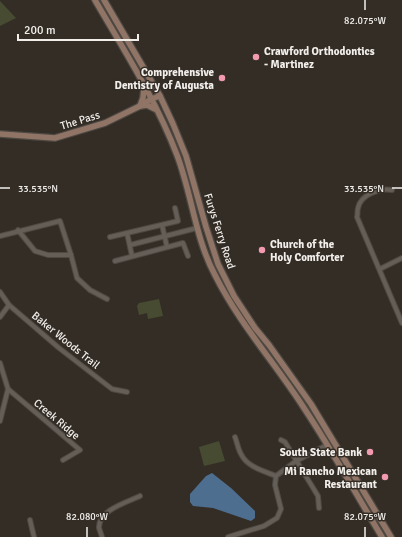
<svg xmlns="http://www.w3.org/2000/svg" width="402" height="537" viewBox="0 0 402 537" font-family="Signika,sans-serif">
	<rect width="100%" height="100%" fill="#332d26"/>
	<!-- green -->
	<g fill="#474b31">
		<polygon points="0,1 16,18 0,26"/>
		<polygon points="159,299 163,316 148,319 147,313 139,315 137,306 139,303"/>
		<polygon points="219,441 225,461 204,466 199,447"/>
	</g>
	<!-- water -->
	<polygon fill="#4d6e8f" points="212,473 231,488 255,511 255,518 251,521 213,508 193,506 190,502 190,494 206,476"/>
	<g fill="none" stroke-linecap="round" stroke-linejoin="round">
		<!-- street casing -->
		<g stroke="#4f4944" stroke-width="6">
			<g id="street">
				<path d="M392 190C380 188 361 194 358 208 357 211 358 214 357 217L402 323"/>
				<polyline points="162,225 167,247"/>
				<polyline points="18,230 35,251 48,255 71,255"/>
				<polyline points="127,233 132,256"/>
				<polyline points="0,236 60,221 71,255 77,278 90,290 107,299"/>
				<polyline points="110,237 178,221 175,208"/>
				<polyline points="130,245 197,228"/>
				<polyline points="115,261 183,243 188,256"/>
				<polyline points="380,269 402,258"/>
				<polyline points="0,292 9,305 59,348 112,389 127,392"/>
				<polyline points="0,317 9,305"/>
				<polyline points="0,363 8,389 0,421"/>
				<polyline points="8,389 80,450 63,460"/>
				<path d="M235 437C237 442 238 449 241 454 247 467 264 471 276 476"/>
				<polyline points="281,440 285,442 318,496 319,508"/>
				<polyline points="30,520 34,537"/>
				<path d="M102 537C101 534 100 531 99 528 98 510 128 502 140 496"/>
				<polyline points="228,537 264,526 277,518 281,509 275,485 276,476 296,461 327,445"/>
			</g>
		</g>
		<!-- secondary casing -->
		<g stroke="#4f4944" stroke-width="8">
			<g id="secondary">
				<path d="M95 0C124 50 156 100 177 155 192 194 195 238 215 275 239 323 275 363 304 408 332 450 356 494 382 537"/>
				<polyline points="104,0 160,96 173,124 186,156 206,227 218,264 234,296 255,328 269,345 311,404 391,537"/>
				<polyline points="144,88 143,98 140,106 147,105 155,109"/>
				<polyline points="0,134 55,138 105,123 140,106 151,99 160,96"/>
			</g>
		</g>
		<!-- street -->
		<use href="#street" stroke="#655e56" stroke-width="4"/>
		<!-- secondary -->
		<use href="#secondary" stroke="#907465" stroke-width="5.5"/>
	</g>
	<!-- ticks -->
	<path fill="none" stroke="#f2eeea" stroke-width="1.5" d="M365 0V10M0 188H10M392 188H402M87 527V537M365 527V537"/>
	<!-- markers -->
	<g fill="#f29aaf" stroke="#332d26" stroke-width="1.5">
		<circle cx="256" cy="57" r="4"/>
		<circle cx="222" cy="78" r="4"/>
		<circle cx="262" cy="250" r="4"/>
		<circle cx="370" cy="452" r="4"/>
		<circle cx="385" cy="477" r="4"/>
	</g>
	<g text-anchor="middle" stroke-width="3" stroke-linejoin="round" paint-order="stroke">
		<!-- poi labels -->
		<g font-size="11" font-weight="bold" fill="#f2eeea" stroke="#332d26" text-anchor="end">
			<text x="264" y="55" text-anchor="start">Crawford Orthodontics<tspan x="264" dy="13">- Martinez</tspan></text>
			<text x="214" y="76">Comprehensive<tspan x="214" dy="13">Dentistry of Augusta</tspan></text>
			<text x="270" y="248" text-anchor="start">Church of the<tspan x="270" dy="13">Holy Comforter</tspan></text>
			<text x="362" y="456">South State Bank</text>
			<text x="377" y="475">Mi Rancho Mexican<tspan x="377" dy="13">Restaurant</tspan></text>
		</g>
		<!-- street labels -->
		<g font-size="11" fill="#f2eeea" stroke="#332d26">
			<text transform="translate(80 120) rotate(-17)" y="4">The Pass</text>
			<text transform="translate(220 231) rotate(72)" y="4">Furys Ferry Road</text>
			<text transform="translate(66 340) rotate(39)" y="4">Baker Woods Trail</text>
			<text transform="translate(57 419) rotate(40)" y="4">Creek Ridge</text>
		</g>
	</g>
	<g font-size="10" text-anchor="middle" fill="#f2eeea" stroke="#332d26" stroke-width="3" stroke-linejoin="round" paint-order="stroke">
		<text x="365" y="24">82.075°W</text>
		<text x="38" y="192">33.535°N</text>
		<text x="364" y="192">33.535°N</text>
		<text x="87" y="520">82.080°W</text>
		<text x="365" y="520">82.075°W</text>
	</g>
	<!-- scale -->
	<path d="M18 34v6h120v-6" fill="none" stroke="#f2eeea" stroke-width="2"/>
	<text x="24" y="34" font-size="12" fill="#f2eeea" stroke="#332d26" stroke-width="3" paint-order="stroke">200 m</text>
</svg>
